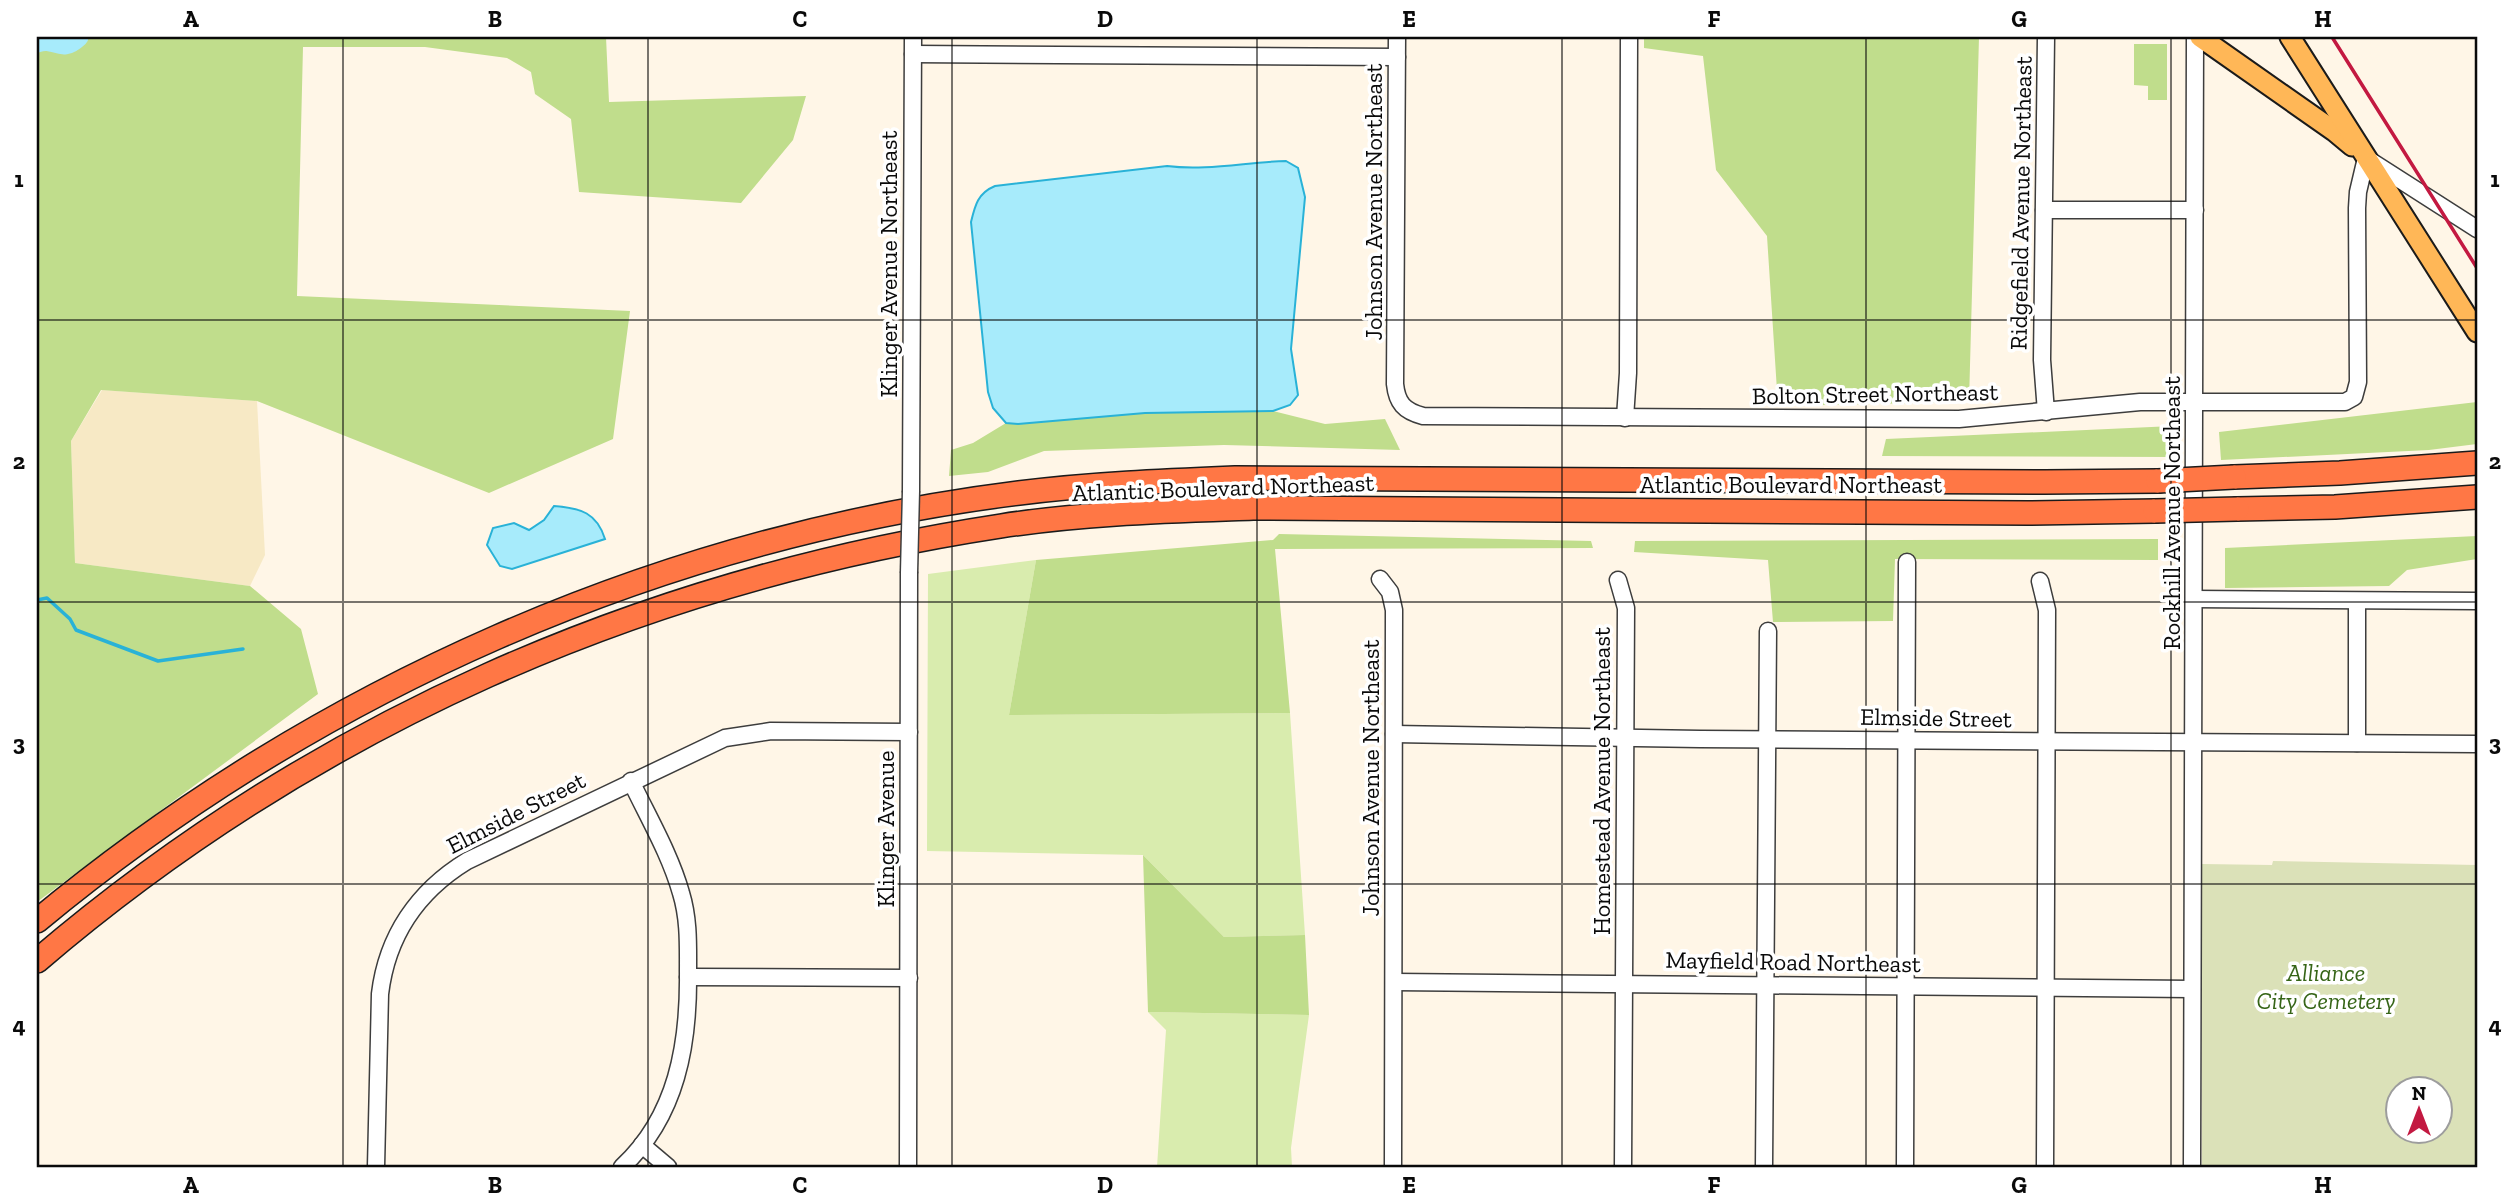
<svg xmlns="http://www.w3.org/2000/svg" width="2514" height="1204" viewBox="0 0 2514 1204" font-family="'Zilla Slab',serif">
	<rect width="100%" height="100%" fill="#fff6e7"/>
	<!-- farmland -->
	<polygon fill="#f7e9c5" points="102,390 257,401 265,555 250,586 75,563 71,441"/>
	<!-- green -->
	<g fill="#d9ecae">
		<polygon points="1036,560 1009,715 1290,713 1305,935 1224,937 1143,855 927,851 928,574"/>
		<polygon points="1148,1012 1309,1015 1291,1148 1292,1167 1157,1167 1166,1030"/>
	</g>
	<!-- forest -->
	<g fill="#c0dd8c">
		<polygon points="37,37 606,37 609,102 806,96 793,140 741,203 579,192 571,119 535,94 531,72 507,58 425,47 303,47 297,296 630,311 613,439 489,493 257,401 101,390 71,441 75,563 250,586 301,629 318,694 37,902"/>
		<polygon points="1644,37 1979,37 1969,402 1778,406 1767,236 1716,170 1703,56 1644,48"/>
		<polygon points="2134,44 2167,44 2167,100 2148,100 2148,86 2134,85"/>
		<polygon points="2477,402 2477,444 2429,450 2221,460 2219,432"/>
		<polygon points="1273,411 1325,424 1385,419 1400,450 1224,445 1044,451 988,472 949,476 951,450 973,443 1006,423 1018,424 1145,413"/>
		<polygon points="2173,426 2173,457 1882,456 1886,439"/>
		<polygon points="1279,534 1591,541 1593,548 1275,549 1290,713 1009,715 1036,560 1273,540"/>
		<polygon points="2477,536 2477,559 2407,570 2389,586 2225,588 2225,548"/>
		<polygon points="2158,539 2158,560 1895,559 1893,621 1773,622 1768,560 1634,552 1635,541"/>
		<polygon points="1143,855 1224,937 1305,935 1309,1015 1148,1012"/>
	</g>
	<!-- cemetery -->
	<path fill="#dbe1b8" fill-rule="evenodd" d="M2273 861 2477 865V1167H2202V864L2272 865ZM2398 1088H2440V1130H2398Z"/>
	<!-- water -->
	<g fill="#a7ebfb" stroke="#29b2d7" stroke-width="2">
		<path d="M1286 161 1298 168 1305 197 1291 349 1298 395 1290 405 1273 411 1145 413 1018 424 1006 423 993 408 988 392 971 222C975 205 978 193 995 186L1167 166C1206 171 1247 162 1286 161Z"/>
		<path d="M554 506C581 508 597 513 605 539L512 569 500 566 487 545 493 528 514 523 529 530 544 520Z"/>
	</g>
	<g fill="none" stroke-linecap="round" stroke-linejoin="round">
		<!-- stream -->
		<polyline stroke="#29b2d7" stroke-width="3.5" points="37,600 47,598 70,619 76,630 158,661 243,649"/>
		<!-- river -->
		<path stroke="#a7ebfb" stroke-width="19" d="M37 43C56 36 60 55 79 37"/>
		<!-- minor casing -->
		<g stroke="#3d3d3d" stroke-width="19">
			<g id="minor">
				<path d="M1397 37 1395 384C1397 403 1404 411 1423 416L1959 419 2140 402H2345L2354 397 2358 382 2357 208 2358 192 2366 158 2477 229"/>
				<polyline points="2046,37 2042,360 2046,412"/>
				<polyline points="913,54 1397,57"/>
				<polyline points="2044,210 2195,210"/>
				<polyline points="1625,418 1628,373 1629,37"/>
				<polyline points="911,491 913,37"/>
				<polyline points="1380,579 1390,592 1394,610 1393,1167"/>
				<polyline points="1618,580 1626,608 1623,1167"/>
				<polyline points="2040,581 2047,610 2045,1167"/>
				<polyline points="2194,599 2477,601"/>
				<polyline points="1394,734 1700,739 2477,744"/>
				<polyline points="2357,743 2357,601"/>
				<polyline points="688,977 909,978"/>
				<polyline points="1394,982 2192,989"/>
				<polyline points="642,1145 668,1167"/>
				<path d="M376 1167 380 994C387 936 418 891 467 861L725 738 771 731 909 732"/>
				<path d="M622 1167C677 1116 689 1044 688 972 688 945 689 919 681 893 670 854 648 817 631 781"/>
				<polyline points="908,1167 909,573"/>
				<polyline points="1764,1167 1768,631"/>
				<polyline points="1905,1167 1907,562"/>
				<polyline points="2192,1167 2195,37"/>
			</g>
		</g>
		<!-- major casing -->
		<g stroke="#1b1b1b" stroke-width="23">
			<g id="major">
				<polyline points="2200,37 2334,131 2352,146"/>
				<polyline points="2290,37 2477,332"/>
			</g>
		</g>
		<!-- highway casing -->
		<g stroke="#1b1b1b" stroke-width="26">
			<g id="highway">
				<polyline points="2234,477 2340,473 2477,463"/>
				<polyline points="2237,509 2335,507 2477,497"/>
				<path d="M37 921C317 689 658 538 1019 493 1091 484 1163 481 1235 478L2045 482 2158 481"/>
				<path d="M37 961C314 724 641 581 1001 526 1084 513 1169 511 1253 508L2027 513 2155 511"/>
			</g>
		</g>
		<!-- minor -->
		<use href="#minor" stroke="#fff" stroke-width="16"/>
		<!-- major -->
		<use href="#major" stroke="#ffb757" stroke-width="19"/>
		<!-- highway -->
		<use href="#highway" stroke="#ff7745" stroke-width="23"/>
		<!-- rail -->
		<polyline stroke="#c31941" stroke-width="3.5" points="2332,37 2477,268"/>
		<!-- minor-bridge casing -->
		<g stroke="#3d3d3d" stroke-width="19" stroke-linecap="butt">
			<polyline id="minor-bridge" points="909,573 911,491"/>
		</g>
		<!-- highway-bridge casing -->
		<g stroke="#1b1b1b" stroke-width="26" stroke-linecap="butt">
			<g id="highway-bridge">
				<polyline points="2158,481 2234,477"/>
				<polyline points="2155,511 2237,509"/>
			</g>
		</g>
		<!-- minor-bridge -->
		<use href="#minor-bridge" stroke="#fff" stroke-width="16"/>
		<!-- highway-bridge -->
		<use href="#highway-bridge" stroke="#ff7745" stroke-width="23"/>
	</g>
	<!-- grid -->
	<path fill="none" stroke="#0a0a0a" stroke-width="2" stroke-opacity="0.55" d="M343 37V1167M648 37V1167M952 37V1167M1257 37V1167M1562 37V1167M1866 37V1167M2171 37V1167M37 320H2477M37 602H2477M37 884H2477"/>
	<g text-anchor="middle" stroke-width="7" stroke-linejoin="round" paint-order="stroke">
		<!-- street labels -->
		<g font-size="24" fill="#0a0a0a" stroke="#fff">
			<text transform="translate(1374 202) rotate(-90)" y="8">Johnson Avenue Northeast</text>
			<text transform="translate(2021 203) rotate(-89)" y="8">Ridgefield Avenue Northeast</text>
			<text transform="translate(889 264) rotate(-90)" y="8">Klinger Avenue Northeast</text>
			<text transform="translate(1875 394) rotate(-1)" y="8">Bolton Street Northeast</text>
			<text x="1791" y="493">Atlantic Boulevard Northeast</text>
			<text transform="translate(1223 488) rotate(-2)" y="8">Atlantic Boulevard Northeast</text>
			<text transform="translate(2172 513) rotate(-90)" y="8">Rockhill Avenue Northeast</text>
			<text transform="translate(1936 718) rotate(1)" y="8">Elmside Street</text>
			<text transform="translate(1371 778) rotate(-90)" y="8">Johnson Avenue Northeast</text>
			<text transform="translate(1602 781) rotate(-90)" y="8">Homestead Avenue Northeast</text>
			<text transform="translate(516 813) rotate(-27)" y="8">Elmside Street</text>
			<text transform="translate(886 829) rotate(-90)" y="8">Klinger Avenue</text>
			<text transform="translate(1793 962) rotate(1)" y="8">Mayfield Road Northeast</text>
		</g>
		<!-- park labels -->
		<g font-size="24" font-style="italic" fill="#366517" stroke="#fff">
			<text x="2326" y="981">Alliance<tspan x="2326" dy="28">City Cemetery</tspan></text>
		</g>
	</g>
	<!-- border -->
	<rect width="2514" height="1204" fill="none" stroke="#ffffff" stroke-width="77"/>
	<!-- north arrow -->
	<g transform="translate(2419 1110)"><circle r="33" fill="#ffffff" stroke="#9d9d9d" stroke-width="2"/>
	<path d="M0-5L12 26L0 18L-12 26Z" fill="#c31941"/>
	<text y="-10" font-size="19" font-weight="bold" text-anchor="middle" fill="#0a0a0a">N</text>
	</g>
	<rect x="38" y="38" width="2438" height="1128" fill="none" stroke="#0a0a0a" stroke-width="2.5"/>
	<g font-size="23" text-anchor="middle" font-weight="bold" fill="#0a0a0a">
		<text x="191" y="27">A</text>
		<text x="495" y="27">B</text>
		<text x="800" y="27">C</text>
		<text x="1105" y="27">D</text>
		<text x="1409" y="27">E</text>
		<text x="1714" y="27">F</text>
		<text x="2019" y="27">G</text>
		<text x="2323" y="27">H</text>
		<text x="19" y="187">1</text>
		<text x="2495" y="187">1</text>
		<text x="19" y="469">2</text>
		<text x="2495" y="469">2</text>
		<text x="19" y="751">3</text>
		<text x="2495" y="751">3</text>
		<text x="19" y="1033">4</text>
		<text x="2495" y="1033">4</text>
		<text x="191" y="1193">A</text>
		<text x="495" y="1193">B</text>
		<text x="800" y="1193">C</text>
		<text x="1105" y="1193">D</text>
		<text x="1409" y="1193">E</text>
		<text x="1714" y="1193">F</text>
		<text x="2019" y="1193">G</text>
		<text x="2323" y="1193">H</text>
	</g>
</svg>
